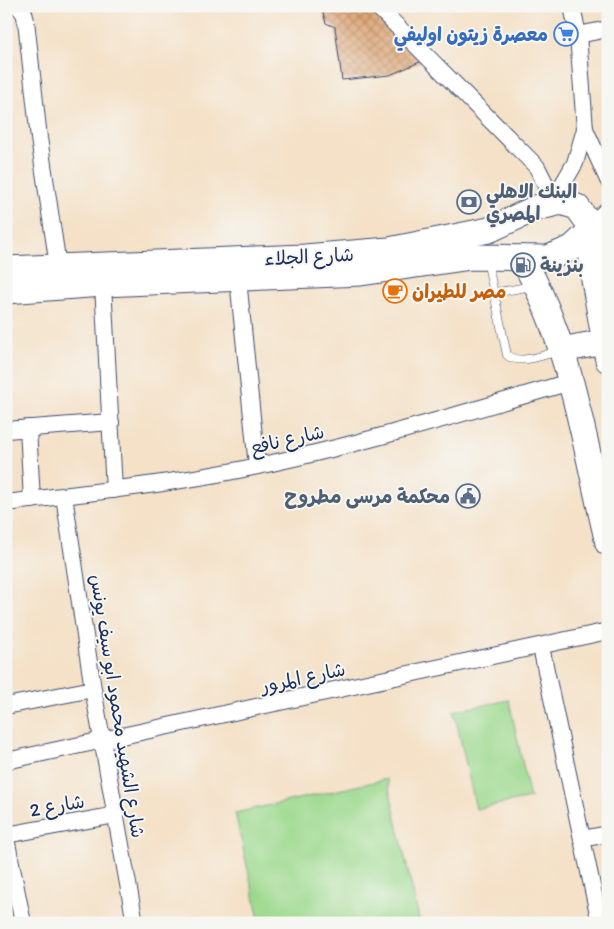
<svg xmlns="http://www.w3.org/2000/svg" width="614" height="929" viewBox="0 0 614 929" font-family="Itim,'Playpen Sans Arabic',sans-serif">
	<defs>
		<pattern id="building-cross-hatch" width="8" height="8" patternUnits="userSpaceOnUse" patternTransform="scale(1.25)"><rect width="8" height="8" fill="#dfa676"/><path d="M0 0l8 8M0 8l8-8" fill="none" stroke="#b48864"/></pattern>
	</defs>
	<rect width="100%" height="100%" fill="#f6f6f2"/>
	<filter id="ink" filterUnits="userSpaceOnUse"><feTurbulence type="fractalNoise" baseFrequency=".02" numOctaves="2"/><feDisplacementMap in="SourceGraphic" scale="10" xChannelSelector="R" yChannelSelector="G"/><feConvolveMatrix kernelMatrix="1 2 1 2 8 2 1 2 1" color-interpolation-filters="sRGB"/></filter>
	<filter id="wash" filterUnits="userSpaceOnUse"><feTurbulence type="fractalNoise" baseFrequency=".0096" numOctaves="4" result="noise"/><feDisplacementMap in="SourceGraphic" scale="20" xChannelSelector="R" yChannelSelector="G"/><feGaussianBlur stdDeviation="1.12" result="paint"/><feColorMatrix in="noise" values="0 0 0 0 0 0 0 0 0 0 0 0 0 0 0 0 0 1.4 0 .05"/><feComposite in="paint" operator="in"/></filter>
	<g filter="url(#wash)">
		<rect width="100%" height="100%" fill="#f4e1c7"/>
		<!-- grass -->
		<g fill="#9cd98d" stroke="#5c8476">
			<polygon points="509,700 530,798 476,809 454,711"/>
			<polygon points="387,779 420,923 260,923 235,813"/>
		</g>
		<g id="blocks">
			<!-- building -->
			<polygon fill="url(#building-cross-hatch)" points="321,6 367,6 422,61 390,75 342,80 335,27 326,23"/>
		</g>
	</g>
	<g filter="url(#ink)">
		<use href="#blocks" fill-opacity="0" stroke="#3c4a6e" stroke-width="1"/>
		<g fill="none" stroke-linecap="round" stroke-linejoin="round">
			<!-- service casing -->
			<g stroke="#3c4a6e" stroke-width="9">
				<g id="service">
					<path d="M487 260 507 355C519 366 545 354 559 351"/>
					<polyline points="494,293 532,286"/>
				</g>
			</g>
			<!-- minor casing -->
			<g stroke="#3c4a6e" stroke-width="18">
				<g id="minor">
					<polyline points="18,6 24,13 26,21 39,138 58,266"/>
					<polyline points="377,6 537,167 546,185 548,204"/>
					<polyline points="578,35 608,29"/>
					<polyline points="585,129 608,180"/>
					<polyline points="552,203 575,163 585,129 578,35 572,6"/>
					<polyline points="238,279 257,466"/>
					<polyline points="103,284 114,490"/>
					<polyline points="28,428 32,500"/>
					<polyline points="6,430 111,422"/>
					<polyline points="64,496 93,689 135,923"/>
					<path d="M6 503C91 492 175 484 258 466 363 444 466 412 570 382"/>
					<polyline points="541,647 600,923"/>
					<polyline points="6,706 93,689"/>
					<polyline points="6,761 608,631"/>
					<polyline points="6,835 116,815"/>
					<polyline points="6,838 23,923"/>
					<polyline points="582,839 608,834"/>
				</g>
			</g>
			<!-- primary casing -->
			<g stroke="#3c4a6e" stroke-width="27">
				<g id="primary">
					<path d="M522 258C571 343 585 448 608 543"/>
					<polyline points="6,269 305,257 389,250 489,230 536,208 561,202 577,207 588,222 594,280 608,360"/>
					<polyline points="6,291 103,284 361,273 471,257 548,258 572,248 608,215"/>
					<polyline points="561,350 604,342"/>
				</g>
			</g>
			<!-- service -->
			<use href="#service" stroke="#fff" stroke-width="8"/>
			<!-- minor -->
			<use href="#minor" stroke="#fff" stroke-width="16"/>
			<!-- primary -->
			<use href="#primary" stroke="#fff" stroke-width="25"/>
		</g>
	</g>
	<!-- icons -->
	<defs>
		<g id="supermarket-ring" transform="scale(1.25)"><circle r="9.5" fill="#f6f6f2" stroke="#3f7fe0" stroke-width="1.5"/><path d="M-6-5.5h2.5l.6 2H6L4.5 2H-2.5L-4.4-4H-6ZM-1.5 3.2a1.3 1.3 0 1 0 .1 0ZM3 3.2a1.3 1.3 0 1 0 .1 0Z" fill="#3f7fe0"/></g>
		<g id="bank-ring" transform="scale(1.25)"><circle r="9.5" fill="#f6f6f2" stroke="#5c6f8a" stroke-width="1.5"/><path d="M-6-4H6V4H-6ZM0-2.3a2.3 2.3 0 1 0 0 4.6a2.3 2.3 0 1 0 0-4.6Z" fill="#5c6f8a"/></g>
		<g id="fuel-ring" transform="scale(1.25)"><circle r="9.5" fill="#f6f6f2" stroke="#5c6f8a" stroke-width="1.5"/><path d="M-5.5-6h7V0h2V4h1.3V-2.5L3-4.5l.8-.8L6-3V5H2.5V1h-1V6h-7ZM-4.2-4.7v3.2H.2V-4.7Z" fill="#5c6f8a"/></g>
		<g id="cafe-ring" transform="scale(1.25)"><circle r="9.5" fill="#f6f6f2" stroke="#e8710a" stroke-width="1.5"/><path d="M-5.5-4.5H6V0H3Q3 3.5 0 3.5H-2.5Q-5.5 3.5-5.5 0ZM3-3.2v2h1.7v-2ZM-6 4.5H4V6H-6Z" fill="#e8710a"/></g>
		<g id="civic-ring" transform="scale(1.25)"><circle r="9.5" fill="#f6f6f2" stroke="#5c6f8a" stroke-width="1.5"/><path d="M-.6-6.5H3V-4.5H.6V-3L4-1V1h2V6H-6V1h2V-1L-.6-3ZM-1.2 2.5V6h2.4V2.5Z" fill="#5c6f8a"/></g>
	</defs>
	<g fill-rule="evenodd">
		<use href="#supermarket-ring" x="566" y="34"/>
		<use href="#bank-ring" x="469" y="202"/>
		<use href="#fuel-ring" x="523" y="265"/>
		<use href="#cafe-ring" x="395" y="291"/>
		<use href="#civic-ring" x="468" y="496"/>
	</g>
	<g text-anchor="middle" stroke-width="4" stroke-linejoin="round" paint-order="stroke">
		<!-- shop labels -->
		<g font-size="19" font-weight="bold" fill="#366cbe" stroke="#f6f6f2" text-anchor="end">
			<text x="548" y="41">معصرة زيتون اوليفي</text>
		</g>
		<!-- service labels -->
		<g font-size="19" font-weight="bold" fill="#4e5e75" stroke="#f6f6f2" text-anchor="start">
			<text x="486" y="198">البنك الاهلي<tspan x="486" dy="22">المصري</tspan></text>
			<text x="540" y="272">بنزينة</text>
			<text x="450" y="503" text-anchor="end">محكمة مرسى مطروح</text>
		</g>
		<!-- street labels -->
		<g font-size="19" fill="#1b2f5e" stroke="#f6f6f2">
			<text transform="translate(309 256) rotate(-3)" y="7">شارع الجلاء</text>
			<text transform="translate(287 439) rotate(-13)" y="7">شارع نافع</text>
			<text transform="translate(303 677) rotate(-12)" y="7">شارع المرور</text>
			<text transform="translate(118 706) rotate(81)" y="7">شارع الشهيد محمود ابو سيف يونس</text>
			<text transform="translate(57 805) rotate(-10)" y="7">شارع 2</text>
		</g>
		<!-- food labels -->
		<g font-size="19" font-weight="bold" fill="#c56008" stroke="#f6f6f2" text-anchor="start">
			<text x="412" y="298">مصر للطيران</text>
		</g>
	</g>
	<!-- margin -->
	<rect width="614" height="929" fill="none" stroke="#f6f6f2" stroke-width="25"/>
</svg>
